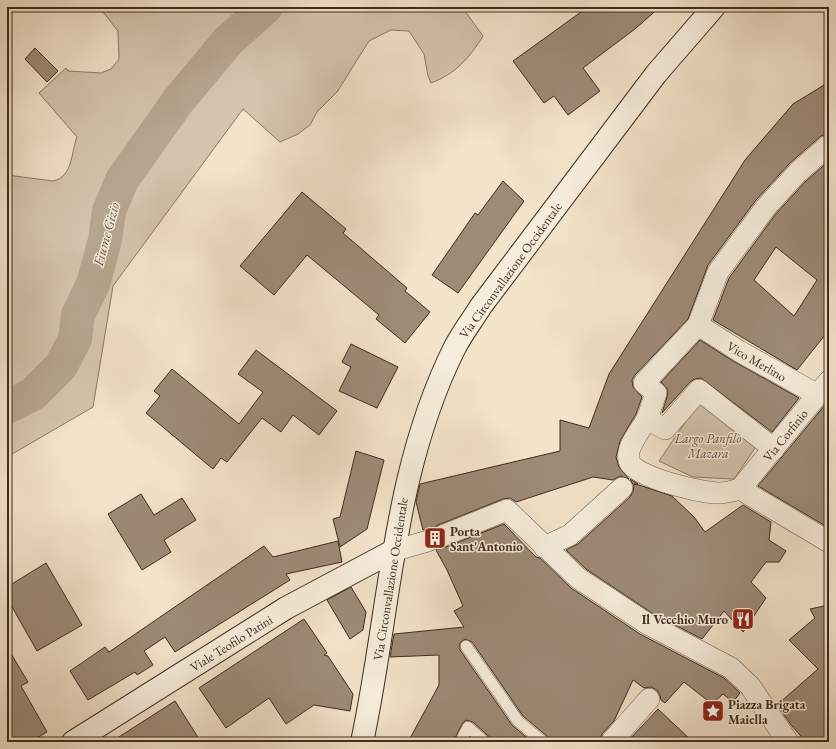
<svg xmlns="http://www.w3.org/2000/svg" width="836" height="749" viewBox="0 0 836 749" font-family="'EB Garamond',serif">
	<rect width="100%" height="100%" fill="#f3e3cb"/>
	<filter id="stains"><feTurbulence type="fractalNoise" baseFrequency=".005" numOctaves="4"/><feColorMatrix values="0 0 0 0 .2 0 0 0 0 .09 0 0 0 0 .02 0 0 0 .5 -.17"/></filter>
	<radialGradient id="worn" r=".72"><stop offset=".6" stop-color="#630" stop-opacity="0"/><stop offset="1" stop-color="#630" stop-opacity=".3"/></radialGradient>
	<!-- green -->
	<g fill="#d4c4ae" stroke="#8a7866">
		<path d="M99 7H462L483 36C470 57 456 74 431 83L428 76 424 54 409 31 391 30 369 41 337 92 317 112 310 125 298 134 280 142 243 109 113 286 93 407 7 457V175L53 181C73 177 71 152 77 137L39 93 66 68 68 71 101 73 111 69 119 59 118 31Z"/>
		<polygon points="701,399 757,445 734,479 693,477 659,461"/>
	</g>
	<g fill="none" stroke-linecap="round" stroke-linejoin="round">
		<!-- river -->
		<polyline stroke="#b6a590" stroke-width="34" points="7,407 33,394 61,366 75,339 78,315 93,284 105,240 109,211 122,180 178,101 228,41 266,7"/>
	</g>
	<!-- building -->
	<g fill="#9d8b78" stroke="#3f2c1e" fill-rule="evenodd">
		<polygon points="588,7 660,7 635,29 583,68 600,91 568,115 554,96 544,103 513,61"/>
		<polygon points="35,48 58,71 47,82 25,59"/>
		<polygon points="829,82 829,133 821,136 790,163 756,200 708,265 688,319 635,375 632,380 633,387 642,397 636,414 620,441 616,457 619,467 629,479 620,476 613,480 593,477 516,502 510,498 503,499 438,525 432,530 423,530 416,502 420,484 560,451 560,420 589,428 609,374 745,160 793,104"/>
		<path d="M829 161V330L797 370 713 320 729 278 775 215 806 181ZM776 247 817 280 794 316 754 280Z"/>
		<polygon points="503,181 524,201 458,293 432,275 475,213 478,215"/>
		<polygon points="302,192 346,229 343,233 407,288 405,291 430,312 405,343 376,319 379,315 307,255 274,295 240,266"/>
		<polygon points="700,340 733,361 799,398 772,432 701,378 695,379 690,382 662,413 667,397 668,390 661,382"/>
		<polygon points="351,344 398,367 377,408 339,391 351,367 342,362"/>
		<polygon points="256,350 337,411 319,435 293,415 281,432 262,418 227,462 221,458 213,469 146,413 160,396 154,391 172,369 239,424 263,392 238,374"/>
		<polygon points="829,400 829,528 758,486"/>
		<polygon points="356,451 384,460 367,529 340,547 333,519 340,517"/>
		<polygon points="630,479 638,484 634,484 639,485 672,496 694,517 705,532 743,505 771,522 769,540 786,551 779,562 766,562 751,582 766,598 743,632 724,611 702,639 652,613 586,569 566,550 578,544 630,497 633,492 634,486"/>
		<polygon points="141,494 154,515 182,498 196,520 164,540 171,552 142,570 108,514"/>
		<polygon points="504,524 536,557 540,558 571,588 640,634 724,678 740,693 733,702 723,694 712,704 684,682 665,703 661,700 660,695 657,690 651,687 644,688 633,680 614,721 602,734 599,742 550,742 548,737 523,716 472,642 465,639 460,643 460,650 512,725 532,742 495,742 473,722 466,720 462,724 453,742 408,742 439,685 439,655 390,657 394,634 464,627 454,611 463,606 447,570 436,550 438,547 446,547"/>
		<polygon points="338,541 342,562 286,574 290,580 175,652 165,637 144,651 153,665 137,675 135,672 88,700 70,671 105,647 109,652 264,546 273,557"/>
		<polygon points="46,563 82,625 37,651 7,598 7,587"/>
		<polygon points="351,587 366,612 363,630 350,639 327,600"/>
		<polygon points="829,605 829,742 806,742 792,726 777,705 818,669 789,640 815,618 810,609"/>
		<polygon points="304,619 327,653 324,655 328,656 353,694 350,711 314,705 286,724 269,698 226,728 199,688"/>
		<polygon points="7,647 28,682 21,686 47,732 30,742 7,742"/>
		<polygon points="175,701 201,742 111,742"/>
		<polygon points="658,709 693,742 627,742"/>
	</g>
	<g fill="none" stroke-linecap="round" stroke-linejoin="round">
		<!-- service casing -->
		<g stroke="#6c5a49" stroke-width="12">
			<g id="service">
				<polyline points="466,646 518,721 543,742"/>
				<polyline points="460,742 468,727 485,742"/>
			</g>
		</g>
		<!-- minor casing -->
		<g stroke="#6c5a49" stroke-width="22">
			<g id="minor">
				<polyline points="698,325 739,351 818,395"/>
				<polyline points="647,419 656,393 644,383 698,325 718,272 766,207 798,172 829,145"/>
				<path d="M740 489C733 491 726 493 719 493 702 493 638 478 630 463 623 450 641 430 647 419L665 429 699 390 774 449"/>
				<polyline points="740,489 829,381"/>
				<polyline points="740,489 829,542"/>
				<polyline points="442,536 507,510 578,578 646,623 731,668 750,686 788,742"/>
				<polyline points="544,547 570,535 622,488"/>
				<polyline points="393,551 428,541"/>
				<polyline points="611,742 649,699"/>
			</g>
		</g>
		<!-- secondary casing -->
		<g stroke="#3f2c1e" stroke-width="24">
			<g id="secondary">
				<polyline points="73,742 286,608 393,551"/>
				<path d="M362 742C391 607 392 473 455 347 463 332 473 319 481 306L656 74 714 7"/>
			</g>
		</g>
		<!-- service -->
		<use href="#service" stroke="#f7eddd" stroke-width="11"/>
		<!-- minor -->
		<use href="#minor" stroke="#f7eddd" stroke-width="21"/>
		<!-- secondary -->
		<use href="#secondary" stroke="#f7eddd" stroke-width="22"/>
	</g>
	<!-- icons -->
	<defs>
		<g id="building-square" transform="scale(1.15)"><rect x="-9" y="-9" width="18" height="18" rx="4" fill="#8f2418" stroke="#f7eddd"/><path d="M-4-6H4V6H1V3H-1V6H-4ZM-2.5-4.3h1.7v1.8h-1.7ZM.8-4.3h1.7v1.8H.8ZM-2.5-1h1.7V.8h-1.7ZM.8-1h1.7V.8H.8Z" fill="#fff"/></g>
		<g id="restaurant-square" transform="scale(1.15)"><rect x="-9" y="-9" width="18" height="18" rx="4" fill="#8f2418" stroke="#f7eddd"/><path d="M-5-6h1v4h1v-4h1v4h1v-4h1v5L-1.5 .5V6h-2V.5L-5-1ZM5-6V6H3V1.5H1.5Q1.5-4 5-6Z" fill="#fff"/></g>
		<g id="sight-square" transform="scale(1.15)"><rect x="-9" y="-9" width="18" height="18" rx="4" fill="#8f2418" stroke="#f7eddd"/><path d="M0-6L1.8-2.2L6-1.7L2.9 1.2L3.7 5.4L0 3.3L-3.7 5.4L-2.9 1.2L-6-1.7L-1.8-2.2Z" fill="#fff"/></g>
	</defs>
	<g fill-rule="evenodd">
		<use href="#building-square" x="435" y="538"/>
		<use href="#restaurant-square" x="743" y="619"/>
		<use href="#sight-square" x="713" y="711"/>
	</g>
	<g text-anchor="middle" stroke-width="3" stroke-linejoin="round" paint-order="stroke">
		<!-- street labels -->
		<g font-size="13" fill="#3f2c1e" stroke="#f7eddd">
			<text transform="translate(510 270) rotate(-54)" y="5">Via Circonvallazione Occidentale</text>
			<text transform="translate(757 361) rotate(30)" y="5">Vico Merlino</text>
			<text transform="translate(785 435) rotate(-51)" y="5">Via Corfinio</text>
			<text transform="translate(390 579) rotate(-81)" y="5">Via Circonvallazione Occidentale</text>
			<text transform="translate(231 643) rotate(-32)" y="5">Viale Teofilo Patini</text>
		</g>
		<!-- park labels -->
		<g font-size="13" font-style="italic" fill="#5d4a3b" stroke="#f7eddd">
			<text x="708" y="443">Largo Panfilo<tspan x="708" dy="15">Mazara</tspan></text>
		</g>
		<!-- poi labels -->
		<g font-size="13" font-weight="bold" fill="#3f2c1e" stroke="#f7eddd" text-anchor="start">
			<text x="450" y="536">Porta<tspan x="450" dy="15">Sant'Antonio</tspan></text>
			<text x="728" y="624" text-anchor="end">Il Vecchio Muro</text>
			<text x="728" y="709">Piazza Brigata<tspan x="728" dy="15">Maiella</tspan></text>
		</g>
		<!-- water labels -->
		<g font-size="14" font-style="italic" fill="#635040" stroke="#f7eddd">
			<text transform="translate(106 234) rotate(-75)" y="5">Fiume Gizio</text>
		</g>
	</g>
	<!-- margin -->
	<rect width="836" height="749" fill="none" stroke="#f3e3cb" stroke-width="24"/>
	<rect x="8" y="8" width="820" height="733" fill="none" stroke="#3f2c1e" stroke-width="2"/>
	<rect x="12" y="12" width="812" height="725" fill="none" stroke="#3f2c1e"/>
	<rect width="100%" height="100%" filter="url(#stains)"/>
	<rect width="100%" height="100%" fill="url(#worn)"/>
</svg>
